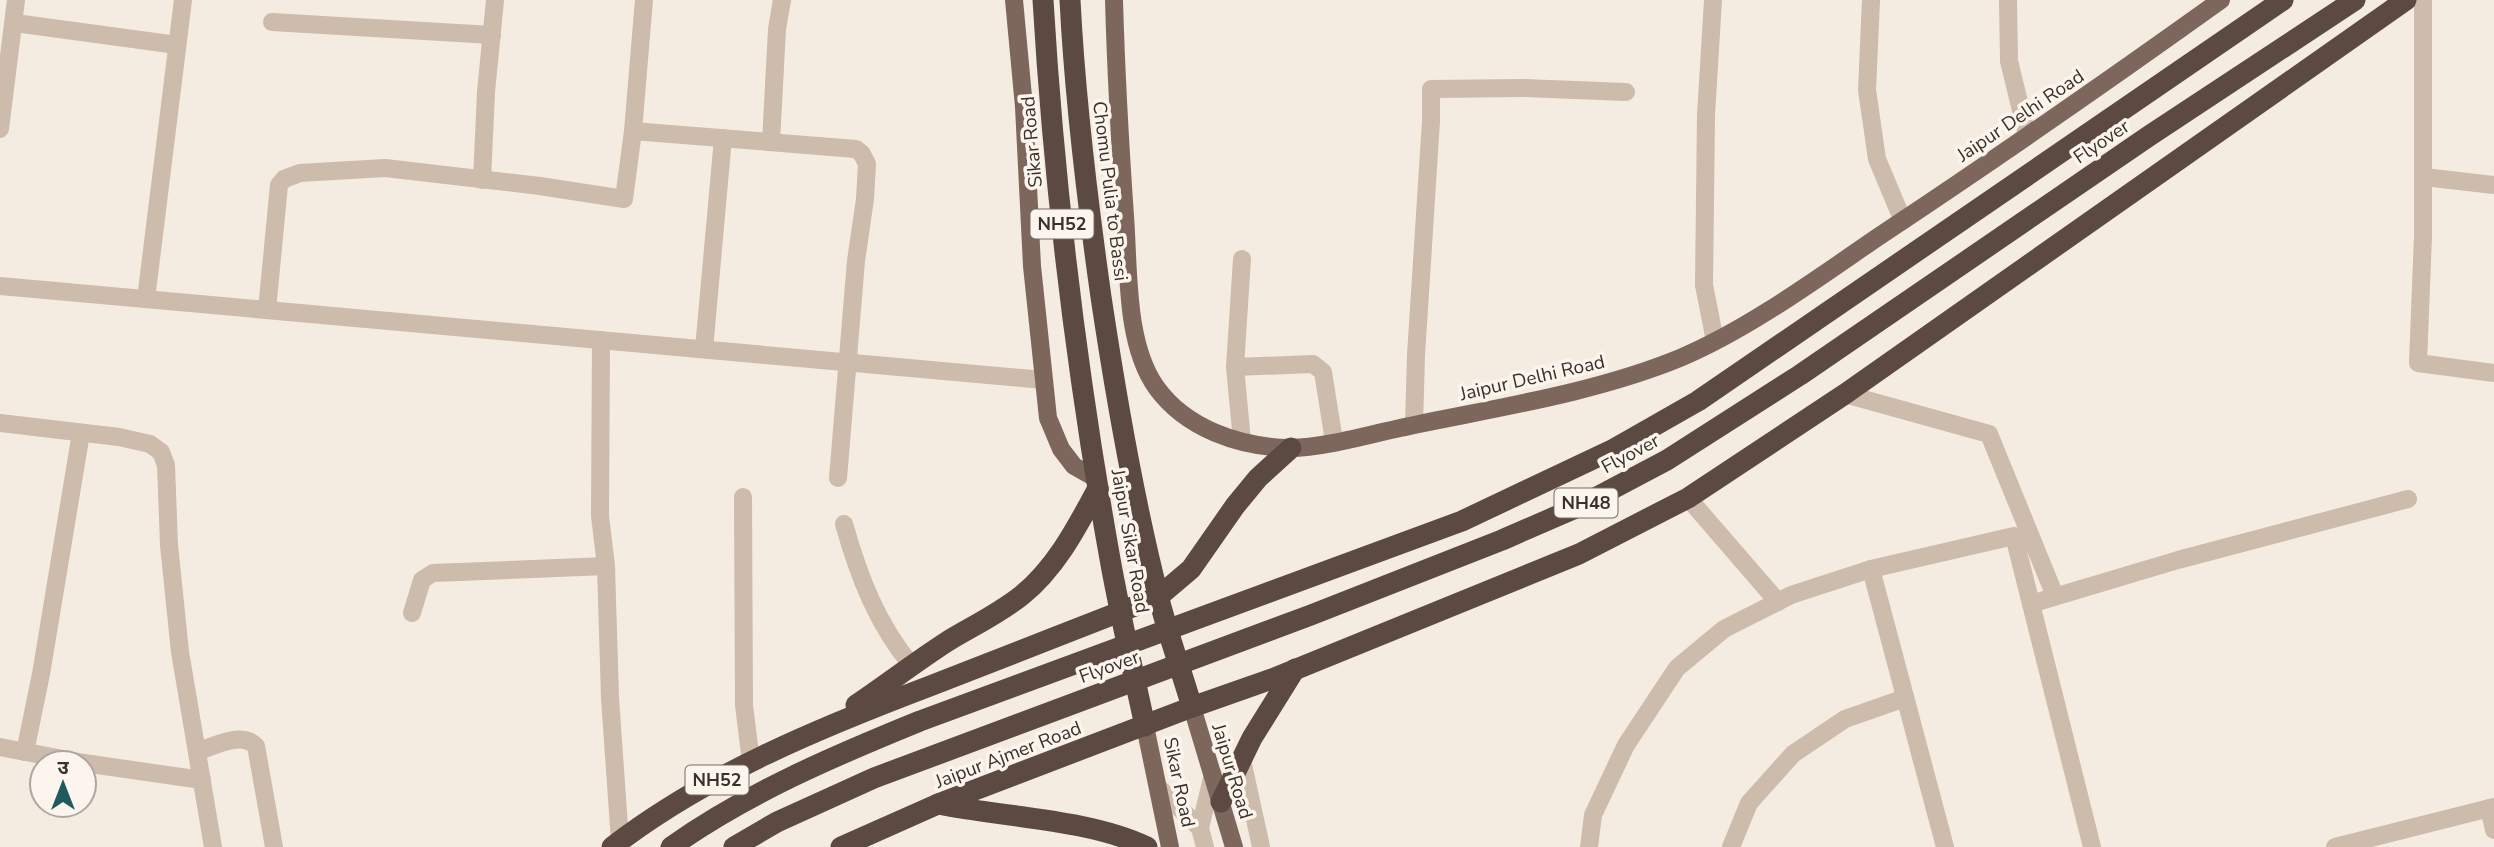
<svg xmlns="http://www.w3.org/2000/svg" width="2494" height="847" viewBox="0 0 2494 847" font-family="'Nunito Sans','Noto Sans Devanagari',sans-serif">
	<rect width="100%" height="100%" fill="#f4ebe1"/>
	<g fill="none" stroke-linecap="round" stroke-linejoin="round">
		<!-- minor -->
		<g stroke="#cdbbac" stroke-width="18">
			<polyline points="1713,0 1706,115 1704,285 1715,341"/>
			<polyline points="1871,0 1867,90 1877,159 1903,221"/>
			<polyline points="2008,0 2009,61 2027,135"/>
			<polyline points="2423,0 2423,236 2418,363 2494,373"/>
			<polyline points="272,22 492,35"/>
			<polyline points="15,23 177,45"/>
			<polyline points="0,129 16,0"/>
			<polyline points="633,131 644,0"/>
			<polyline points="771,142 777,29 782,0"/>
			<polyline points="2424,177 2494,185"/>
			<polyline points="482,180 486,92 495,0"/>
			<polyline points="0,286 1043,380"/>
			<polyline points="146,299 183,0"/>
			<polyline points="267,310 279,185 284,179 300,173 385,168 540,186 624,199 633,131 856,149 862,154 867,164 865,199 856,261 838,478"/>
			<polyline points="601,340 600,516 606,566 610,698 620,841"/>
			<polyline points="704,349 723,138"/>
			<polyline points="1235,367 1313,364 1323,372 1334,441"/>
			<polyline points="1845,394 1989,434 2055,596"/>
			<polyline points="0,423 119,437 150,444 161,452 166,465 169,545 180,652 213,847"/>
			<polyline points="1414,425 1416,355 1431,121 1431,89 1523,88 1626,92"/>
			<polyline points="1242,441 1235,367 1242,259"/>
			<polyline points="743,497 744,705 751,762"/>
			<polyline points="1688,498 1778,602"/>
			<path d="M844 524C859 577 877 624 912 666"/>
			<polyline points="2031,604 2178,560 2408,499"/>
			<polyline points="412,613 422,580 433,573 606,566"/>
			<polyline points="0,747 84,763"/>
			<polyline points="25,752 41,674 81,433"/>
			<path d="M197 752C214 746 241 731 256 746L274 847"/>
			<polyline points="1242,760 1261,847"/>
			<polyline points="84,763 202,780"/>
			<polyline points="1158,787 1200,828"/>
			<polyline points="2489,808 2494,830"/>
			<polyline points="1205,847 1200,828 1213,774"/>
			<polyline points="1589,847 1593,815 1626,745 1677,668 1724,629 1791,595 1871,569"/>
			<polyline points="1731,847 1749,803 1793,754 1845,719 1905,698"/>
			<polyline points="1945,847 1871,569 2014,536 2092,847"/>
			<polyline points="2335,847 2494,807"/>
		</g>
		<!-- major -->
		<g stroke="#7d675c" stroke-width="18">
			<polyline points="1014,0 1024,107 1032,266 1048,418 1061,449 1074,466 1097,479"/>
			<path d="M1114 0C1116 72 1120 144 1125 216 1129 269 1125 343 1156 387 1186 429 1240 447 1290 448 1323 448 1368 435 1400 428 1493 408 1592 394 1680 358 1747 330 1818 278 1878 237 1994 160 2108 81 2221 0"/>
			<polyline points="1192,707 1234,847"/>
			<polyline points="1145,726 1170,847"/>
		</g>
		<!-- highway -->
		<g stroke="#5c4a42" stroke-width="21">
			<path d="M1043 0C1054 187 1077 374 1110 559 1120 615 1133 670 1145 726"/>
			<path d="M1070 0C1075 100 1087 198 1101 297 1116 397 1133 497 1158 595 1167 632 1181 669 1192 707"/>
			<path d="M856 705C887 684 917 661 948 641 973 626 998 614 1021 596 1056 568 1077 527 1098 488"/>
			<polyline points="1221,802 1252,738 1295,669"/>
			<path d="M938 804C1002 817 1089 819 1147 847"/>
			<path d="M612 847C707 774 819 728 930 686 1006 656 1082 627 1158 597L1191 569 1235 506 1258 478 1291 448"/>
			<polyline points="841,847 938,804 1192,707 1272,679 1579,554 1688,498 1845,394 2406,0"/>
		</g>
		<!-- highway-bridge -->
		<g stroke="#5c4a42" stroke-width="21">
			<path d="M671 847C747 793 834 756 920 721L1462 521 1612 450 1698 401 2283 0"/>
			<polyline points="734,847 777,822 874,778 1311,615 1502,540 1580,506 1667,460 1800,375 2149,136 2355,0"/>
		</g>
	</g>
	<g text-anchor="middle" stroke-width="7" stroke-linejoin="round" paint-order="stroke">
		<!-- shield labels -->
		<g fill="#fbf5ee" stroke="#756b66" stroke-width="2">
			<rect x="1030.5" y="209.5" width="63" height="29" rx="5"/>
			<rect x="1554.5" y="488.5" width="63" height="29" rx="5"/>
			<rect x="685.5" y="765.5" width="63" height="29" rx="5"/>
		</g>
		<g font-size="18" font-weight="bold" fill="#3b302b">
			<text x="1062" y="230">NH52</text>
			<text x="1586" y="509">NH48</text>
			<text x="717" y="786">NH52</text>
		</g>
		<!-- street labels -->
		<g font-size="19" fill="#3b302b" stroke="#fbf5ee">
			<text transform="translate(2020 115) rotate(-34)" y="7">Jaipur Delhi Road</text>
			<text transform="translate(2101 141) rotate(-34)" y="7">Flyover</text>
			<text transform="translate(1031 142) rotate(-95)" y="7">Sikar Road</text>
			<text transform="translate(1111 191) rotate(83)" y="7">Chomu Pulia to Bassi</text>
			<text transform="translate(1532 377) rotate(-13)" y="7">Jaipur Delhi Road</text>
			<text transform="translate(1630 453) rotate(-28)" y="7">Flyover</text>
			<text transform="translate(1131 541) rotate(80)" y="7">Jaipur Sikar Road</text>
			<text transform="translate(1109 666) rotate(-20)" y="7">Flyover</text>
			<text transform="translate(1008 754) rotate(-21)" y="7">Jaipur Ajmer Road</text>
			<text transform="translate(1233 771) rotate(73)" y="7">Jaipur Road</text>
			<text transform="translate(1180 782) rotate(78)" y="7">Sikar Road</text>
		</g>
	</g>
	<!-- north arrow -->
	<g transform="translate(63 784)"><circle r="33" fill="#fbf5ee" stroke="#aea6a0" stroke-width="2"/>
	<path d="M0-5L12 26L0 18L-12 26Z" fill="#1f5a5e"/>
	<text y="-10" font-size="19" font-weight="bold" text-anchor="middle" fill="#3b302b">उ</text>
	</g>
</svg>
